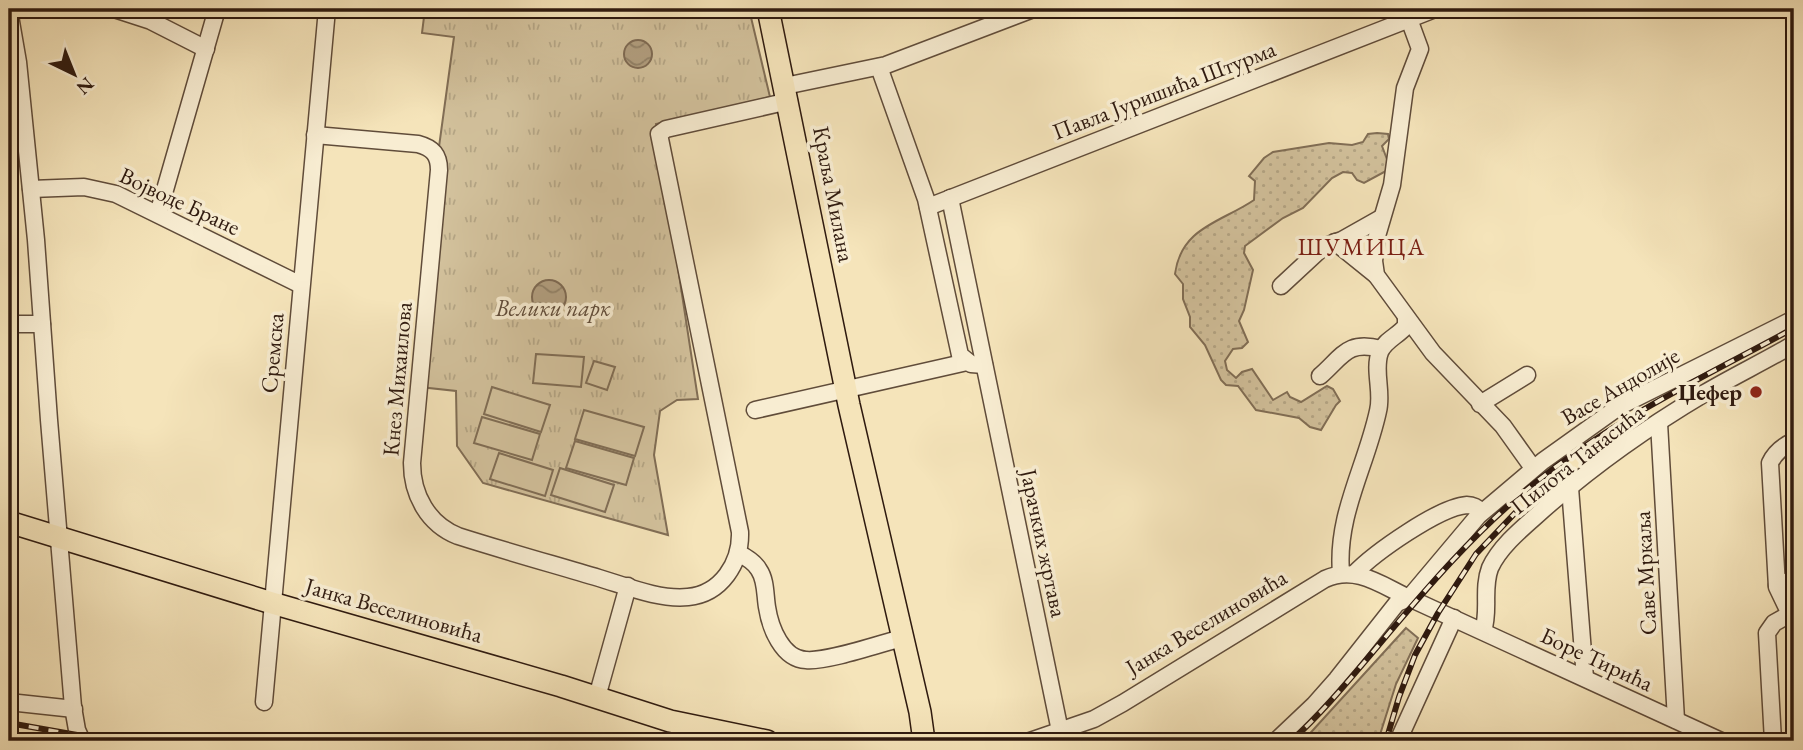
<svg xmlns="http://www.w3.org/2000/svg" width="1803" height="750" viewBox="0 0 1803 750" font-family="'EB Garamond',serif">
	<defs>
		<pattern id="grass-dots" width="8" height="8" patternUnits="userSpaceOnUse" patternTransform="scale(1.75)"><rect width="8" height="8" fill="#d3c29d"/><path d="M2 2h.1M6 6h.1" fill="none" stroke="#b5a686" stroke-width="1.8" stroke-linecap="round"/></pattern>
		<pattern id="park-tufts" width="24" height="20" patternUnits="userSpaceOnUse" patternTransform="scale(1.75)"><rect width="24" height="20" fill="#d3c29d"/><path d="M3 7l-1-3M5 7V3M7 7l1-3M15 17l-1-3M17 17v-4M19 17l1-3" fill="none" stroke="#b5a686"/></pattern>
		<pattern id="water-waves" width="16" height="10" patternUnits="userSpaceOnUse" patternTransform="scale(1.75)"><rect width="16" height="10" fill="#b29f80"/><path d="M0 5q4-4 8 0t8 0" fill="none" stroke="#918167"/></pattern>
	</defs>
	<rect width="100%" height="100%" fill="#f5e4ba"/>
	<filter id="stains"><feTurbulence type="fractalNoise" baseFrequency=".00286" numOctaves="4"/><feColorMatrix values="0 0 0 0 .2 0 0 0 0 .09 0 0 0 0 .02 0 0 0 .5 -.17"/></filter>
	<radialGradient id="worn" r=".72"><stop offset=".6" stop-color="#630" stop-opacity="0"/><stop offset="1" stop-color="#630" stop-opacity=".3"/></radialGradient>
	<!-- grass -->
	<g fill="url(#grass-dots)" stroke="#816e56" stroke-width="2">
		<path d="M1377 133 1388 134 1389 139 1382 146 1388 162 1386 171 1364 183 1357 180 1352 173 1343 172 1332 178 1303 208 1283 218 1245 246 1244 253 1253 270 1244 310 1239 321 1248 342 1242 348 1233 349 1225 361 1227 370 1236 378 1242 372 1252 369 1273 400 1287 392 1290 397 1301 402 1327 386 1333 389 1340 401 1336 405 1321 430 1310 427 1299 418 1256 410 1238 386 1226 385 1221 380 1205 345 1190 327V317L1183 299V284L1175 274C1181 227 1222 222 1254 200L1255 181 1249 176 1264 158 1273 152 1329 143 1352 145 1363 142 1368 134Z"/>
		<polygon points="1406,628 1418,638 1396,684 1378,741 1303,741"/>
	</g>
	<!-- park -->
	<polygon fill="url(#park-tufts)" stroke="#816e56" stroke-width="2" points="425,9 749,9 770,97 656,124 698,399 677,400 660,411 654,455 668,535 483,483 457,446 456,391 420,387 435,176 454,37 422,33"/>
	<!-- pitch -->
	<g fill="#d3c29d" stroke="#816e56" stroke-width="2">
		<polygon points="536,354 584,357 581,387 533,383"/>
		<polygon points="594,361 615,367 607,390 586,383"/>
		<polygon points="492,387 550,405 541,432 484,414"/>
		<polygon points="584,410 644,427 635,456 575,439"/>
		<polygon points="482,417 540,434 532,460 474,443"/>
		<polygon points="575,441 634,458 626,485 566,468"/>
		<polygon points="499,453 553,470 545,496 490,479"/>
		<polygon points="560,468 614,485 605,512 551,495"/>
	</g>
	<!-- water -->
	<g fill="url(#water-waves)" stroke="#7e6a53" stroke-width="2">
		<circle cx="638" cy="54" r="14"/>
		<circle cx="549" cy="297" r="17"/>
	</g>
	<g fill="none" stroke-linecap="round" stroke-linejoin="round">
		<!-- minor casing -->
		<g stroke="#604c3a" stroke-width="19">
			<g id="minor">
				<polyline points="114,9 151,21 206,49"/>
				<polyline points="9,10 18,62 36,240 49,420 73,707 77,730 82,741"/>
				<polyline points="1409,19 1420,49 1405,88 1392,185 1377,236 1374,261 1376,275 1433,353 1503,426 1533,468"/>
				<polyline points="879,67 926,199 960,355 971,364 984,365"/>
				<polyline points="785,86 886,65 1033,9"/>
				<path d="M315 135 418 144C433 148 439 155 439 170L412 463C412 495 428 524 458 536 505 551 552 564 599 578 626 586 659 600 688 597 721 594 741 563 740 532L659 134 666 129 789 101"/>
				<polyline points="31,189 84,187 116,194 301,285"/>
				<polyline points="950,198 1060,731"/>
				<polyline points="928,207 1435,9"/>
				<polyline points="158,214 217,9"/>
				<polyline points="1335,242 1376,275"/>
				<polyline points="1281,286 1323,247 1342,240 1381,218"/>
				<polyline points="9,324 42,324"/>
				<path d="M1320 376C1343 356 1347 340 1381 349"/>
				<polyline points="1480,404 1527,375"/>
				<polyline points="755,410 967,362"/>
				<polyline points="1659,423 1676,720"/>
				<polyline points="1570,488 1585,678"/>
				<path d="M738 553C746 557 755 562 759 570 766 580 765 595 767 607 770 627 782 659 806 660 827 662 879 644 902 638"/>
				<path d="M1341 573C1336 515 1366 467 1378 411 1383 392 1373 370 1380 352 1385 340 1398 336 1406 326V317"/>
				<path d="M1354 574C1374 553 1439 507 1467 505 1474 505 1477 508 1482 512"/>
				<polyline points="1777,585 1794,579"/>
				<path d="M1483 631C1490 611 1482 589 1490 568 1499 548 1520 530 1536 516 1587 470 1646 428 1705 393 1734 376 1765 361 1794 344"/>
				<polyline points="597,697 628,586"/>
				<polyline points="9,702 74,709"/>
				<polyline points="264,702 327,9"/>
				<path d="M1030 741 1094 719 1123 703 1325 579C1356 565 1381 585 1409 598L1721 741"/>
				<polyline points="1276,741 1314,705 1337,679 1397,603 1409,598 1478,516 1543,461 1620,406 1794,319"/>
				<polyline points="1398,741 1454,618"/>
				<path d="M1773 741 1767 633 1774 623 1790 614 1777 587 1770 463C1775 452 1783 446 1794 441"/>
			</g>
		</g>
		<!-- major casing -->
		<g stroke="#2f1a0f" stroke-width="24">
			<g id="major">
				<polyline points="768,9 849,405 920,712 924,741"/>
				<polyline points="9,522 272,603 561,686 670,721 767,741"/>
			</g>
		</g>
		<!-- minor -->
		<use href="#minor" stroke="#f8edd2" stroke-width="16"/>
		<!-- major -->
		<use href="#major" stroke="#f5e4ba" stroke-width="21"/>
		<!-- rail casing -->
		<g stroke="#2f1a0f" stroke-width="6">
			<g id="rail">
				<polyline points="9,723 111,741"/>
				<path d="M1291 741C1323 712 1349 680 1377 647 1425 590 1476 530 1535 483 1614 419 1706 376 1794 328"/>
				<polyline points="1386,741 1399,697 1415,655 1438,613 1476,554 1515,513"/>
			</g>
		</g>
		<!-- rail -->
		<use href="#rail" stroke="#f8edd2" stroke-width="3.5" stroke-dasharray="10" stroke-linecap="butt"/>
	</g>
	<!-- markers -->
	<circle fill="#8f2418" stroke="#f8edd2" stroke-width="2.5" cx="1756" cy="392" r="7"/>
	<g text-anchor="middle" stroke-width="7" stroke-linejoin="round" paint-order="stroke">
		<!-- street labels -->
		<g font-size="23" fill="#2f1a0f" stroke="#f8edd2">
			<text transform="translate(1164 90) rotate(-21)" y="8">Павла Јуришића Штурма</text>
			<text transform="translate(834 194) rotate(79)" y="8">Краља Милана</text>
			<text transform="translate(180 201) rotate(25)" y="8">Војводе Бране</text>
			<text transform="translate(272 353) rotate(-85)" y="8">Сремска</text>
			<text transform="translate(397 379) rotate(-85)" y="8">Кнез Михаилова</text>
			<text transform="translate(1620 386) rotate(-30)" y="8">Васе Андолије</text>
			<text transform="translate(1577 459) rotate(-38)" y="8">Пилота Танасића</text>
			<text transform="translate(1044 543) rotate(78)" y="8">Јарачких жртава</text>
			<text transform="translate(1645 573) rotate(-93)" y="8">Саве Мркаља</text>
			<text transform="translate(394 610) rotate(16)" y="8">Јанка Веселиновића</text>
			<text transform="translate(1206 622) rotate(-31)" y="8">Јанка Веселиновића</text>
			<text transform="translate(1597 659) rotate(25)" y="8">Боре Тирића</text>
		</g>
		<!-- park labels -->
		<g font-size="23" font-style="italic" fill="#604c3a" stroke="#f8edd2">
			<text x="553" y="316">Велики парк</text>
		</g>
		<!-- poi labels -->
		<g font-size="23" font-weight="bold" fill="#2f1a0f" stroke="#f8edd2" text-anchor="end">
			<text x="1742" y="400">Џефер</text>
		</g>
		<!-- neighbourhood labels -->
		<g font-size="24" letter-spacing="2" fill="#7a1f14" stroke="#f8edd2">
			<text x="1362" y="255">ШУМИЦА</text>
		</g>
	</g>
	<!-- margin -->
	<rect width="1803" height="750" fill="none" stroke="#f5e4ba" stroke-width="35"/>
	<rect x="10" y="10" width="1782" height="729" fill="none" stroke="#2f1a0f" stroke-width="3.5"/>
	<rect x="18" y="18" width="1768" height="715" fill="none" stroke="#2f1a0f" stroke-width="2"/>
	<!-- north arrow -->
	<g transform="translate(74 74) rotate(137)" stroke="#f8edd2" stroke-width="5" paint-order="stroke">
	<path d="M0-5L12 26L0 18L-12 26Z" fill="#2f1a0f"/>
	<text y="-10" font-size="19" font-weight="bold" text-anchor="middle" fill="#2f1a0f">N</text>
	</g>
	<rect width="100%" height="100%" filter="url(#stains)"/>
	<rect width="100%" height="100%" fill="url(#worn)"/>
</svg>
